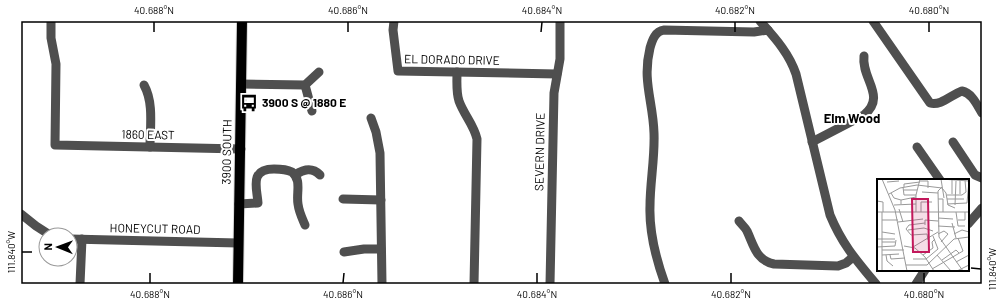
<svg xmlns="http://www.w3.org/2000/svg" width="1003" height="305" viewBox="0 0 1003 305" font-family="Barlow,sans-serif">
	<rect width="100%" height="100%" fill="#fff"/>
	<g fill="none" stroke-linecap="round" stroke-linejoin="round">
		<!-- major casing -->
		<g stroke="#dbdbdb" stroke-width="12">
			<polyline id="major" points="238,284 242,21"/>
		</g>
		<!-- minor -->
		<g stroke="#4f4f4f" stroke-width="9">
			<polyline points="51,21 51,38 56,64 55,145 241,149"/>
			<polyline points="394,21 393,30 398,71 557,74"/>
			<path d="M760 21C775 38 789 53 796 74L830 215C842 244 856 260 876 284"/>
			<path d="M873 21 930 103C941 106 951 95 962 91 972 93 977 105 982 113"/>
			<path d="M457 72C457 82 456 92 459 101 464 115 474 125 477 139L474 284"/>
			<polyline points="241,84 305,85 319,72"/>
			<path d="M144 85C154 103 150 127 150 147"/>
			<polyline points="305,85 312,111"/>
			<polyline points="371,118 376,132 380,153 382,284"/>
			<path d="M812 142 864 115C887 96 861 79 864 56"/>
			<polyline points="953,142 975,175 982,178"/>
			<polyline points="917,147 940,180"/>
			<path d="M295 175C304 169 312 167 320 175"/>
			<polyline points="343,199 381,200"/>
			<path d="M239 204 258 203C257 188 249 169 274 169 280 169 286 169 292 172 302 180 296 193 298 204 299 212 302 218 305 225"/>
			<polyline points="21,214 36,226 50,235"/>
			<path d="M739 221C741 224 745 227 747 231 754 246 756 260 774 264L838 266 846 263 853 257"/>
			<polyline points="968,224 982,208"/>
			<polyline points="70,239 238,243"/>
			<polyline points="344,252 364,249 381,249"/>
			<polyline points="80,284 82,239"/>
			<polyline points="550,284 554,93 560,59 560,21"/>
			<path d="M665 284C656 259 649 233 650 206 650 182 655 158 654 133 653 101 642 81 650 48 652 41 655 31 664 30L754 32 768 30"/>
			<polyline points="916,284 925,270"/>
		</g>
		<!-- major -->
		<use href="#major" stroke="#000" stroke-width="10"/>
	</g>
	<!-- ticks -->
	<path fill="none" stroke="#000" stroke-width="1.5" d="M154 32V22M348 32V22M541 32 542 22M735 32V22M929 32V22M22 252H32M971 268 981 269M150 283V273M343 283 344 273M537 283V273M731 283V273M924 283V273"/>
	<!-- icons -->
	<defs>
		<g id="bus-bare" transform="scale(1.38)"><path d="M-5-6H5V4H4V6H2V4H-2V6H-4V4H-5ZM-3.5-4V0h7V-4ZM-3.5 1.2v1.5H-2V1.2ZM2 1.2v1.5H3.5V1.2Z" fill="#000" stroke="#fff" stroke-width="2.5" paint-order="stroke"/></g>
	</defs>
	<g fill-rule="evenodd">
		<use href="#bus-bare" x="249" y="103"/>
	</g>
	<g text-anchor="middle" stroke-width="4" stroke-linejoin="round" paint-order="stroke">
		<!-- street labels -->
		<g font-size="12" fill="#000" stroke="#fff">
			<text transform="translate(452 60) rotate(1)" y="4">EL DORADO DRIVE</text>
			<text transform="translate(148 135) rotate(1)" y="4">1860 EAST</text>
			<text transform="translate(227 152) rotate(-89)" y="4">3900 SOUTH</text>
			<text transform="translate(540 152) rotate(-89)" y="4">SEVERN DRIVE</text>
			<text transform="translate(155 229) rotate(1)" y="4">HONEYCUT ROAD</text>
		</g>
		<!-- poi labels -->
		<g font-size="12" font-weight="bold" fill="#000" stroke="#fff" text-anchor="start">
			<text x="262" y="107">3900 S @ 1880 E</text>
		</g>
		<!-- neighbourhood labels -->
		<g font-size="13" font-weight="bold" fill="#000" stroke="#fff">
			<text x="852" y="123">Elm Wood</text>
		</g>
	</g>
	<!-- overview -->
	<g transform="translate(877 179)">
		<rect width="92" height="92" fill="#fff"/>
		<path fill="none" stroke="#999" stroke-width="1" d="M5 0 18 31 30 92M64 0 92 2 90 24 70 25M64 0 67 19M75 0V15M88 1 89 13M43 2H51V9M10 3 22 2M26 8 27 16H39M27 8V5L43 3M65 8 61 12 62 58 86 92M27 11H40M45 13 61 14M14 14 17 19 24 21V25M12 15 23 9 40 6 65 9 69 14 71 26 78 29M83 15V0M70 16H85L89 13M61 20H66V33M70 20H87M24 21 39 18M0 22 6 23V33M17 26 39 25M78 26 79 2M22 30 26 43M0 33H92M5 33V92M39 33V16L43 0M44 33V23H55M79 33 81 47H88M61 39 76 40M5 41H21M81 41H88V33M21 43 46 40M75 44 79 59M48 46V41L61 42M61 47 78 48M29 50 34 56 50 55 51 61M29 50 32 46 48 44M31 51 47 49 56 52M5 53 18 55M61 55 67 52 71 55 64 63M77 55 85 51 92 53M0 60H18M5 63H18M27 67 38 69 48 78 57 92M0 68 18 67 19 61M36 68 61 53M5 71H27M5 76 22 75M9 76 10 82 16 87M13 76 14 80 28 79M46 76 56 69 55 63 58 60M60 76 74 92M36 80H49M49 80 61 70 56 57M65 81 79 71 82 74M79 83 92 76M29 86H50L77 60 92 58M55 90 86 72 81 59M80 92 92 86"/>
		<path fill="#c2185b" fill-opacity="0.15" stroke="#c2185b" stroke-width="2" d="M35 20H51L52 73H36Z"/>
		<rect width="92" height="92" fill="none" stroke="#000" stroke-width="2"/>
	</g>
	<!-- border -->
	<rect width="1003" height="305" fill="none" stroke="#ffffff" stroke-width="44"/>
	<!-- north arrow -->
	<g transform="translate(58 247) rotate(271)"><circle r="19" fill="#ffffff" stroke="#999999"/>
	<path d="M0-3L7 15L0 10L-7 15Z" fill="#000000"/>
	<text y="-6" font-size="11" font-weight="bold" text-anchor="middle" fill="#000000">N</text>
	</g>
	<rect x="22" y="22" width="959" height="261" fill="none" stroke="#000" stroke-width="1.5"/>
	<g font-size="10" text-anchor="middle" fill="#000">
		<text x="154" y="14">40.688°N</text>
		<text x="348" y="14">40.686°N</text>
		<text x="542" y="14">40.684°N</text>
		<text x="735" y="14">40.682°N</text>
		<text x="929" y="14">40.680°N</text>
		<text transform="translate(11 252) rotate(-90)" y="4">111.840°W</text>
		<text transform="translate(992 269) rotate(-90)" y="4">111.840°W</text>
		<text x="150" y="298">40.688°N</text>
		<text x="343" y="298">40.686°N</text>
		<text x="537" y="298">40.684°N</text>
		<text x="731" y="298">40.682°N</text>
		<text x="924" y="298">40.680°N</text>
	</g>
</svg>
